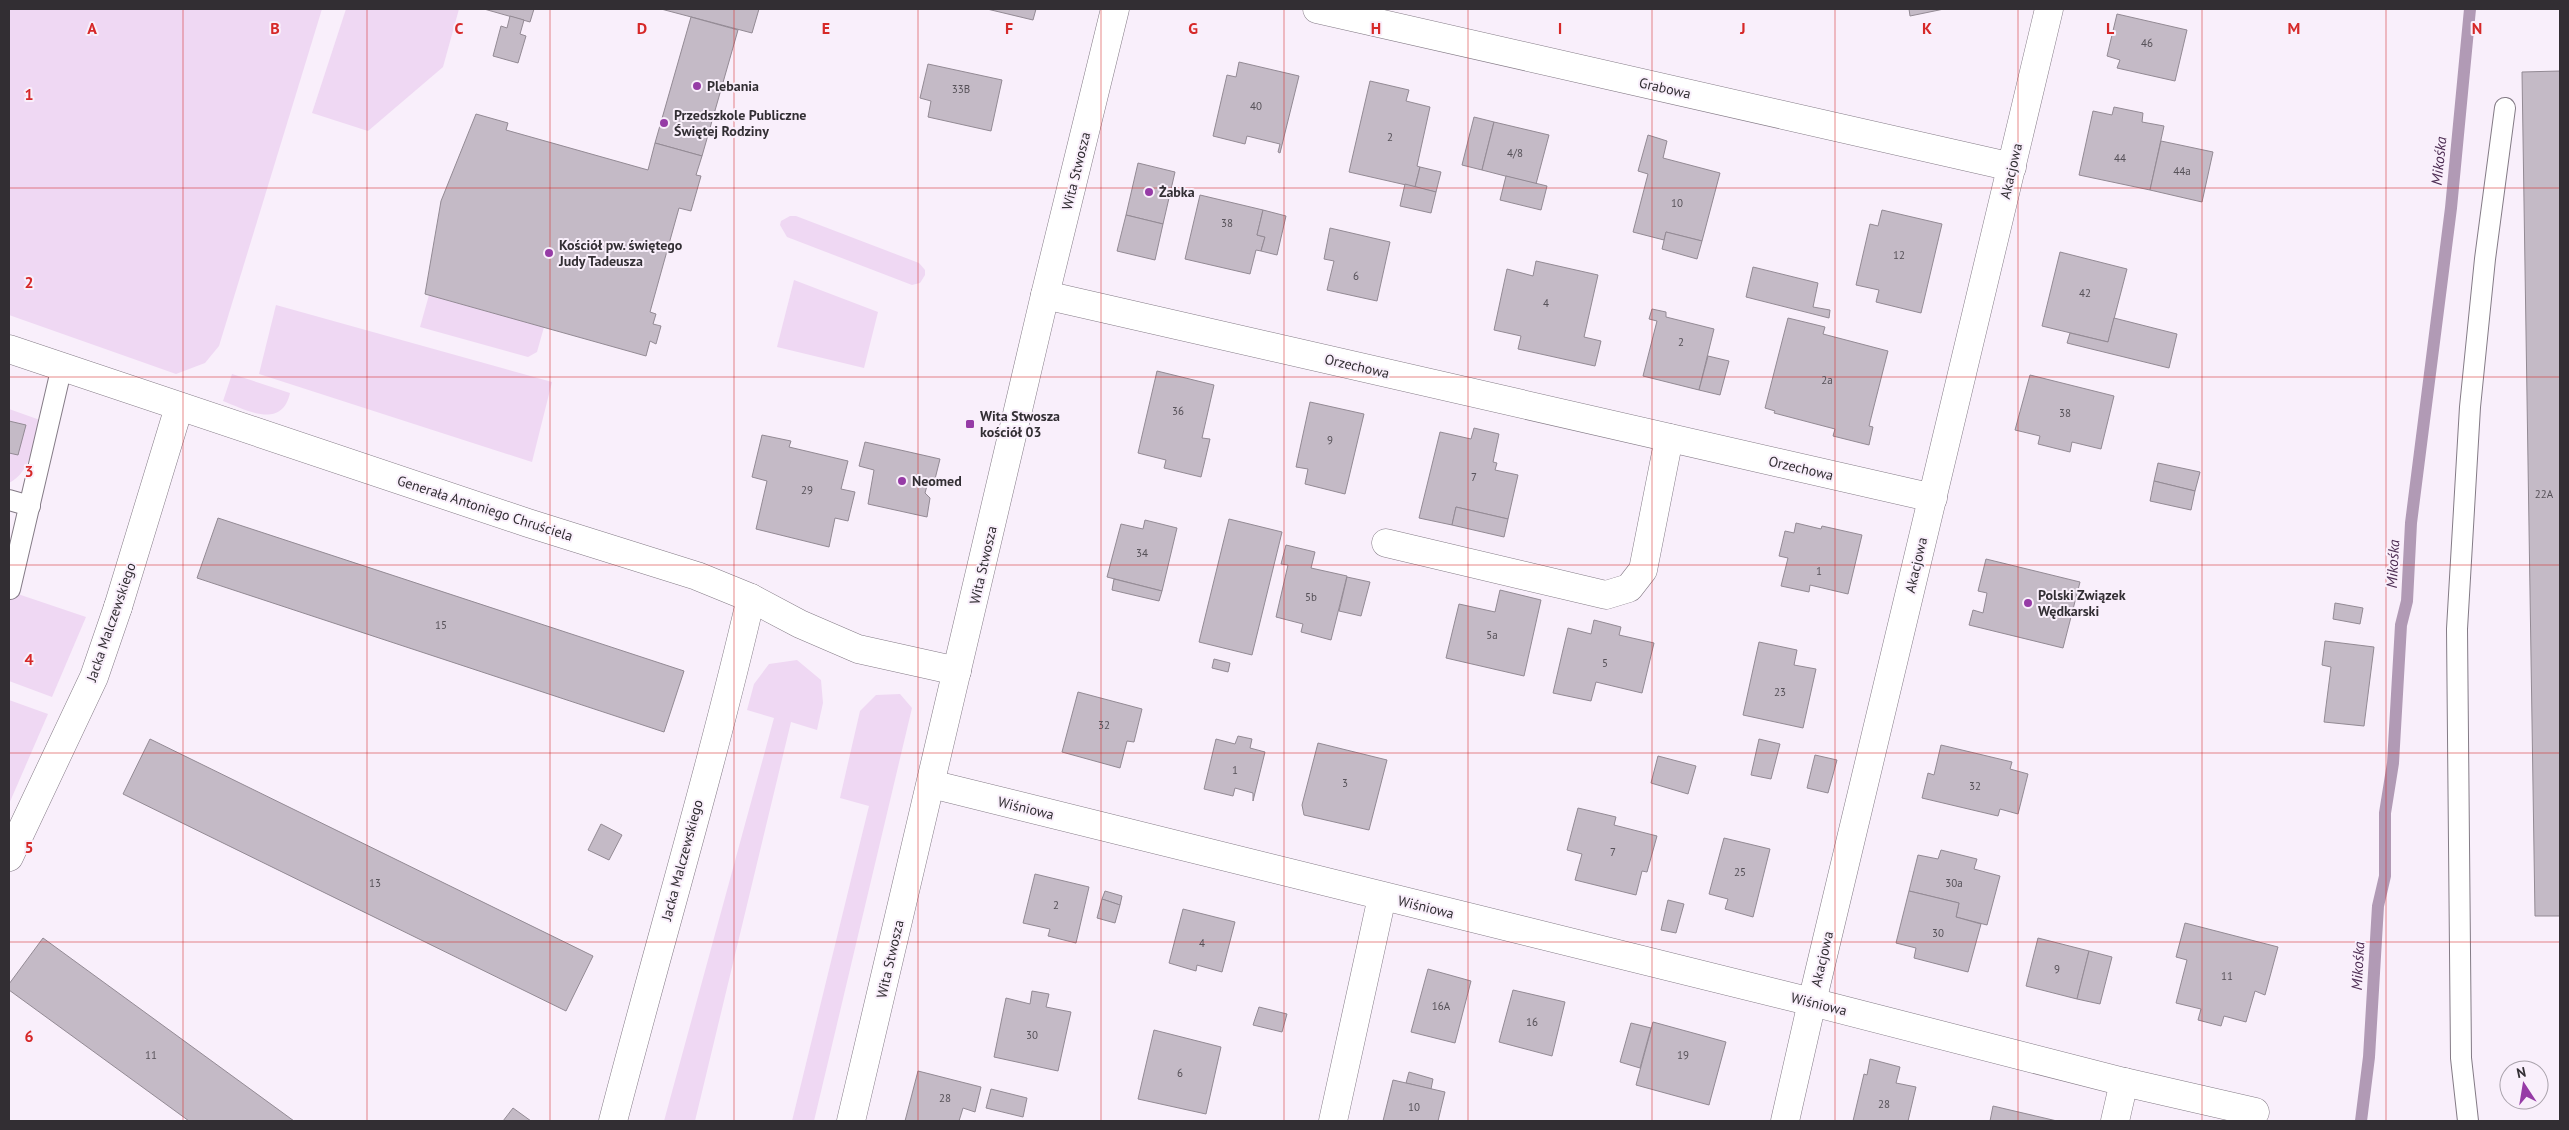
<svg xmlns="http://www.w3.org/2000/svg" width="2569" height="1130" viewBox="0 0 2569 1130" font-family="'PT Sans',sans-serif">
	<rect width="100%" height="100%" fill="#f9effb"/>
	<!-- green -->
	<g fill="#efd8f3">
		<polygon points="9,9 322,9 219,346 205,363 176,374 9,315"/>
		<polygon points="346,9 459,9 443,67 368,131 312,113"/>
		<polygon points="790,216 796,216 919,263 925,270 925,275 920,283 912,285 787,237 780,225 781,221"/>
		<polygon points="794,280 878,312 864,368 777,347"/>
		<polygon points="429,295 544,327 537,352 528,357 420,327"/>
		<polygon points="276,305 552,382 532,462 259,374"/>
		<path d="M232 374 290 393C282 430 246 410 223 401Z"/>
		<path d="M9 409 40 420C34 442 31 472 9 483Z"/>
		<polygon points="9,591 86,617 52,697 9,681"/>
		<polygon points="797,660 821,680 823,703 817,730 791,722 695,1121 664,1121 774,718 747,710 754,684 769,664"/>
		<polygon points="900,694 912,708 814,1121 792,1121 869,806 840,798 860,711 876,695"/>
		<polygon points="9,700 48,714 9,804"/>
	</g>
	<g fill="none" stroke-linecap="round" stroke-linejoin="round">
		<!-- stream -->
		<polyline stroke="#b19ab5" stroke-width="12" points="2361,1121 2369,1057 2378,906 2385,876 2385,813 2393,763 2401,625 2407,601 2411,523 2451,208 2470,9"/>
	</g>
	<!-- building -->
	<g fill="#c4bac6" stroke="#938a94">
		<polygon points="484,9 534,9 530,22"/>
		<polygon points="661,9 759,9 752,33"/>
		<polygon points="987,9 1036,9 1033,20"/>
		<polygon points="1909,9 1944,9 1910,16"/>
		<polygon points="2117,14 2187,30 2175,81 2117,68 2120,60 2107,56"/>
		<polygon points="510,16 524,20 520,34 526,36 518,63 493,56 501,26 507,28"/>
		<polygon points="691,17 738,30 702,156 655,143"/>
		<polygon points="1239,62 1299,76 1280,153 1278,152 1280,144 1247,136 1245,144 1213,136 1227,75 1236,77"/>
		<polygon points="928,64 1002,80 991,131 928,117 931,101 920,98"/>
		<polygon points="2560,71 2560,916 2535,916 2522,72"/>
		<polygon points="1370,81 1409,90 1406,101 1430,107 1417,166 1420,167 1415,187 1349,172"/>
		<polygon points="2114,107 2143,113 2142,122 2164,126 2150,190 2079,175 2093,111 2112,115"/>
		<polygon points="476,114 508,123 506,130 648,170 655,143 702,156 696,175 701,176 691,211 679,208 650,312 656,314 653,324 661,326 656,344 650,341 646,356 425,294 441,201"/>
		<polygon points="1474,117 1494,122 1482,170 1462,165"/>
		<polygon points="1494,122 1549,135 1536,184 1482,170"/>
		<polygon points="1648,135 1667,141 1663,158 1720,173 1702,241 1666,232 1664,240 1633,232 1648,174 1638,171"/>
		<polygon points="2161,141 2213,152 2202,202 2150,190"/>
		<polygon points="1138,163 1175,172 1163,224 1126,215"/>
		<polygon points="1420,167 1441,172 1436,192 1415,187"/>
		<polygon points="1506,176 1547,186 1541,210 1500,200"/>
		<polygon points="1405,184 1436,192 1431,213 1400,206"/>
		<polygon points="1200,195 1263,210 1257,235 1265,237 1261,251 1256,250 1250,274 1185,259"/>
		<polygon points="1263,210 1286,216 1277,255 1261,251 1265,237 1257,235"/>
		<polygon points="1882,210 1942,224 1921,313 1876,302 1879,290 1856,285 1870,224 1878,226"/>
		<polygon points="1126,215 1163,224 1155,260 1117,251"/>
		<polygon points="1330,228 1390,242 1377,301 1327,290 1334,261 1324,259"/>
		<polygon points="1666,232 1702,241 1697,259 1662,249"/>
		<polygon points="2060,252 2127,269 2108,342 2042,326"/>
		<polygon points="1536,261 1598,275 1584,337 1601,341 1595,366 1518,349 1521,336 1494,330 1507,269 1533,276"/>
		<polygon points="1753,267 1818,283 1813,307 1830,310 1829,318 1746,297"/>
		<polygon points="1652,309 1666,312 1666,317 1714,329 1699,390 1643,376 1657,321 1649,319"/>
		<polygon points="1788,318 1825,327 1823,334 1888,351 1869,426 1873,427 1869,445 1833,436 1835,429 1774,413 1775,411 1765,408"/>
		<polygon points="2114,318 2177,334 2169,368 2067,343 2070,333 2108,342"/>
		<polygon points="1708,356 1729,361 1720,395 1699,390"/>
		<polygon points="1157,371 1214,385 1202,438 1210,439 1201,477 1164,468 1166,460 1138,453"/>
		<polygon points="2030,375 2114,396 2101,449 2072,442 2070,452 2038,444 2040,436 2015,430"/>
		<polygon points="1310,402 1364,414 1345,494 1305,484 1308,469 1296,467"/>
		<polygon points="9,421 26,425 18,455 9,453"/>
		<polygon points="1474,428 1499,434 1493,462 1497,463 1495,470 1518,475 1508,519 1456,507 1452,525 1419,518 1440,432 1471,439"/>
		<polygon points="762,435 791,441 789,447 848,461 841,489 855,492 848,521 835,518 829,547 756,529 767,481 752,477"/>
		<polygon points="865,442 940,459 935,479 928,482 925,493 930,498 927,517 868,504 874,470 859,466"/>
		<polygon points="2158,463 2200,472 2195,491 2154,481"/>
		<polygon points="2154,481 2195,491 2191,510 2150,501"/>
		<polygon points="1456,507 1508,519 1504,537 1452,525"/>
		<polygon points="218,518 684,671 664,732 197,578"/>
		<polygon points="1229,519 1282,532 1252,655 1199,642"/>
		<polygon points="1145,520 1177,528 1162,591 1107,577 1121,524 1143,529"/>
		<polygon points="1796,523 1821,529 1822,526 1862,535 1848,594 1810,585 1809,592 1781,586 1788,558 1779,556 1785,531 1794,533"/>
		<polygon points="1286,545 1315,552 1311,568 1347,576 1331,640 1301,632 1303,624 1276,617 1288,565 1281,564"/>
		<polygon points="1986,559 2080,582 2063,648 1969,625 1973,610 1983,613 1987,593 1978,591"/>
		<polygon points="1347,577 1370,582 1361,616 1339,611"/>
		<polygon points="1114,579 1162,591 1159,601 1112,590"/>
		<polygon points="1500,590 1541,600 1524,676 1446,658 1459,604 1495,612"/>
		<polygon points="2335,603 2363,608 2360,624 2333,619"/>
		<polygon points="1594,620 1621,627 1619,635 1654,643 1642,693 1596,682 1591,701 1553,693 1568,628 1591,634"/>
		<polygon points="2325,641 2374,647 2364,726 2324,722 2331,667 2322,665"/>
		<polygon points="1759,642 1797,650 1794,665 1816,669 1803,728 1743,715"/>
		<polygon points="1214,659 1230,663 1228,672 1212,668"/>
		<polygon points="1078,692 1142,709 1134,742 1127,741 1120,768 1062,752"/>
		<polygon points="1238,736 1252,739 1250,748 1265,752 1253,801 1253,793 1235,788 1233,796 1204,789 1216,739 1235,744"/>
		<polygon points="150,739 593,956 566,1011 123,794"/>
		<polygon points="1759,739 1780,744 1771,779 1751,775"/>
		<polygon points="1318,743 1387,760 1369,830 1304,815 1302,805"/>
		<polygon points="1941,745 2012,762 2010,769 2028,774 2018,814 2000,809 1998,816 1922,798 1928,773 1934,775"/>
		<polygon points="1815,755 1837,760 1828,793 1807,788"/>
		<polygon points="1658,756 1696,766 1688,794 1651,783"/>
		<polygon points="1578,808 1616,817 1614,825 1657,836 1647,872 1642,871 1636,895 1575,880 1582,854 1567,850"/>
		<polygon points="601,824 622,835 609,860 588,850"/>
		<polygon points="1724,838 1770,849 1753,917 1725,909 1728,899 1709,894"/>
		<polygon points="1941,850 1977,859 1974,869 2000,876 1987,925 1956,917 1959,903 1909,891 1918,855 1938,859"/>
		<polygon points="1035,874 1089,887 1076,943 1048,936 1050,929 1023,923"/>
		<polygon points="1105,891 1122,896 1120,905 1102,899"/>
		<polygon points="1909,891 1959,903 1956,917 1981,924 1968,972 1914,958 1916,948 1896,943"/>
		<polygon points="1102,899 1120,905 1115,923 1097,918"/>
		<polygon points="1668,900 1684,904 1676,933 1661,930"/>
		<polygon points="1183,909 1235,922 1222,972 1197,965 1196,971 1169,963"/>
		<polygon points="2185,923 2278,947 2265,995 2255,991 2246,1022 2224,1016 2221,1026 2198,1020 2201,1009 2176,1003 2187,960 2176,957"/>
		<polygon points="43,938 294,1121 189,1121 9,990 9,984"/>
		<polygon points="2038,938 2089,951 2077,999 2026,986"/>
		<polygon points="2089,951 2112,957 2100,1004 2077,999"/>
		<polygon points="1428,969 1471,981 1455,1043 1411,1032"/>
		<polygon points="1513,990 1565,1002 1552,1056 1499,1042"/>
		<polygon points="1032,991 1049,994 1046,1007 1071,1012 1058,1071 994,1057 1006,998 1030,1004"/>
		<polygon points="1259,1007 1287,1014 1282,1032 1253,1025"/>
		<polygon points="1653,1022 1726,1042 1709,1105 1636,1085"/>
		<polygon points="1631,1023 1651,1028 1640,1068 1620,1062"/>
		<polygon points="1154,1030 1221,1047 1206,1114 1138,1099"/>
		<polygon points="1870,1059 1900,1067 1896,1083 1916,1087 1908,1121 1853,1121 1864,1074 1867,1075"/>
		<polygon points="918,1071 981,1087 975,1112 963,1108 959,1121 905,1121"/>
		<polygon points="1409,1072 1433,1079 1431,1089 1406,1083"/>
		<polygon points="1393,1080 1445,1092 1438,1121 1383,1121"/>
		<polygon points="991,1089 1027,1098 1023,1117 986,1108"/>
		<polygon points="1993,1106 2057,1121 1990,1121"/>
		<polygon points="513,1108 531,1121 503,1121"/>
	</g>
	<g fill="none" stroke-linecap="round" stroke-linejoin="round">
		<!-- service casing -->
		<g stroke="#847b86" stroke-width="22">
			<g id="service">
				<polyline points="9,500 30,506"/>
				<polyline points="10,589 62,366"/>
				<polyline points="2468,1121 2461,1058 2457,629 2470,407 2485,259 2505,108"/>
			</g>
		</g>
		<!-- pedestrian casing -->
		<g stroke="#847b86" stroke-width="29">
			<polyline id="pedestrian" points="9,857 94,677 118,607"/>
		</g>
		<!-- minor casing -->
		<g stroke="#847b86" stroke-width="29">
			<g id="minor">
				<polyline points="1317,9 2012,167"/>
				<polyline points="1045,295 1933,498"/>
				<polyline points="9,349 528,523 697,576 751,598 800,624 858,649 957,671"/>
				<polyline points="1386,543 1606,595 1629,588 1643,570 1669,438"/>
				<polyline points="118,607 179,407"/>
				<polyline points="931,784 1812,1002 2124,1082 2255,1112"/>
				<path d="M613 1121C658 947 710 774 751 598"/>
				<polyline points="1333,1121 1382,897"/>
				<polyline points="1785,1121 1812,1002 2049,9"/>
				<polyline points="2115,1121 2124,1082"/>
			</g>
		</g>
		<!-- tertiary casing -->
		<g stroke="#847b86" stroke-width="29">
			<polyline id="tertiary" points="851,1121 1045,295 1115,9"/>
		</g>
		<!-- service -->
		<use href="#service" stroke="#fff" stroke-width="20"/>
		<!-- pedestrian -->
		<use href="#pedestrian" stroke="#fff" stroke-width="28"/>
		<!-- minor -->
		<use href="#minor" stroke="#fff" stroke-width="28"/>
		<!-- tertiary -->
		<use href="#tertiary" stroke="#fff" stroke-width="28"/>
	</g>
	<!-- grid -->
	<path fill="none" stroke="#d62828" stroke-width="1" stroke-opacity="0.55" d="M183 9V1121M367 9V1121M550 9V1121M734 9V1121M918 9V1121M1101 9V1121M1284 9V1121M1468 9V1121M1652 9V1121M1835 9V1121M2018 9V1121M2202 9V1121M2386 9V1121M9 188H2560M9 377H2560M9 565H2560M9 753H2560M9 942H2560"/>
	<!-- markers -->
	<g fill="#963ba6" stroke="#f9effb" stroke-width="2">
		<circle cx="697" cy="86" r="5"/>
		<circle cx="664" cy="123" r="5"/>
		<circle cx="1149" cy="192" r="5"/>
		<circle cx="549" cy="253" r="5"/>
		<rect x="965" y="419" width="10" height="10" rx="2.5"/>
		<circle cx="902" cy="481" r="5"/>
		<circle cx="2028" cy="603" r="5"/>
	</g>
	<g text-anchor="middle" stroke-width="4" stroke-linejoin="round" paint-order="stroke">
		<!-- number labels -->
		<g font-size="11" fill="#565158">
			<text x="2147" y="47">46</text>
			<text x="961" y="93">33B</text>
			<text x="1256" y="110">40</text>
			<text x="1390" y="141">2</text>
			<text x="1515" y="157">4/8</text>
			<text x="2120" y="162">44</text>
			<text x="2182" y="175">44a</text>
			<text x="1677" y="207">10</text>
			<text x="1227" y="227">38</text>
			<text x="1899" y="259">12</text>
			<text x="1356" y="280">6</text>
			<text x="2085" y="297">42</text>
			<text x="1546" y="307">4</text>
			<text x="1681" y="346">2</text>
			<text x="1827" y="384">2a</text>
			<text x="1178" y="415">36</text>
			<text x="2065" y="417">38</text>
			<text x="1330" y="444">9</text>
			<text x="1474" y="481">7</text>
			<text x="807" y="494">29</text>
			<text x="2544" y="498">22A</text>
			<text x="1142" y="557">34</text>
			<text x="1819" y="575">1</text>
			<text x="1311" y="601">5b</text>
			<text x="441" y="629">15</text>
			<text x="1492" y="639">5a</text>
			<text x="1605" y="667">5</text>
			<text x="1780" y="696">23</text>
			<text x="1104" y="729">32</text>
			<text x="1235" y="774">1</text>
			<text x="1345" y="787">3</text>
			<text x="1975" y="790">32</text>
			<text x="1613" y="856">7</text>
			<text x="1740" y="876">25</text>
			<text x="375" y="887">13</text>
			<text x="1954" y="887">30a</text>
			<text x="1056" y="909">2</text>
			<text x="1938" y="937">30</text>
			<text x="1202" y="947">4</text>
			<text x="2057" y="973">9</text>
			<text x="2227" y="980">11</text>
			<text x="1441" y="1010">16A</text>
			<text x="1532" y="1026">16</text>
			<text x="1032" y="1039">30</text>
			<text x="151" y="1059">11</text>
			<text x="1683" y="1059">19</text>
			<text x="1180" y="1077">6</text>
			<text x="945" y="1102">28</text>
			<text x="1884" y="1108">28</text>
			<text x="1414" y="1111">10</text>
		</g>
		<!-- poi labels -->
		<g font-size="14" font-weight="bold" fill="#322e33" stroke="#f9effb" text-anchor="start">
			<text x="707" y="91">Plebania</text>
			<text x="674" y="120">Przedszkole Publiczne<tspan x="674" dy="16">Świętej Rodziny</tspan></text>
			<text x="1159" y="197">Żabka</text>
			<text x="559" y="250">Kościół pw. świętego<tspan x="559" dy="16">Judy Tadeusza</tspan></text>
			<text x="980" y="421">Wita Stwosza<tspan x="980" dy="16">kościół 03</tspan></text>
			<text x="912" y="486">Neomed</text>
			<text x="2038" y="600">Polski Związek<tspan x="2038" dy="16">Wędkarski</tspan></text>
		</g>
		<!-- street labels -->
		<g font-size="14" fill="#322e33" stroke="#f9effb">
			<text transform="translate(1665 88) rotate(13)" y="5">Grabowa</text>
			<text transform="translate(1076 171) rotate(-76)" y="5">Wita Stwosza</text>
			<text transform="translate(2011 171) rotate(-77)" y="5">Akacjowa</text>
			<text transform="translate(1357 366) rotate(13)" y="5">Orzechowa</text>
			<text transform="translate(1801 468) rotate(13)" y="5">Orzechowa</text>
			<text transform="translate(485 508) rotate(18)" y="5">Generała Antoniego Chruściela</text>
			<text transform="translate(983 565) rotate(-77)" y="5">Wita Stwosza</text>
			<text transform="translate(1916 565) rotate(-77)" y="5">Akacjowa</text>
			<text transform="translate(111 622) rotate(-71)" y="5">Jacka Malczewskiego</text>
			<text transform="translate(1026 808) rotate(14)" y="5">Wiśniowa</text>
			<text transform="translate(682 860) rotate(-75)" y="5">Jacka Malczewskiego</text>
			<text transform="translate(1426 907) rotate(14)" y="5">Wiśniowa</text>
			<text transform="translate(890 959) rotate(-77)" y="5">Wita Stwosza</text>
			<text transform="translate(1822 959) rotate(-77)" y="5">Akacjowa</text>
			<text transform="translate(1819 1004) rotate(14)" y="5">Wiśniowa</text>
		</g>
		<!-- water labels -->
		<g font-size="15" font-style="italic" fill="#4d2d53" stroke="#f9effb">
			<text transform="translate(2439 161) rotate(-84)" y="5">Mikośka</text>
			<text transform="translate(2393 564) rotate(-87)" y="5">Mikośka</text>
			<text transform="translate(2358 966) rotate(-87)" y="5">Mikośka</text>
		</g>
	</g>
	<g font-size="16" text-anchor="middle" font-weight="bold" fill="#d62828" stroke="#f9effb" stroke-width="4" stroke-linejoin="round" paint-order="stroke">
		<text x="92" y="34">A</text>
		<text x="275" y="34">B</text>
		<text x="459" y="34">C</text>
		<text x="642" y="34">D</text>
		<text x="826" y="34">E</text>
		<text x="1009" y="34">F</text>
		<text x="1193" y="34">G</text>
		<text x="1376" y="34">H</text>
		<text x="1560" y="34">I</text>
		<text x="1743" y="34">J</text>
		<text x="1927" y="34">K</text>
		<text x="2110" y="34">L</text>
		<text x="2294" y="34">M</text>
		<text x="2477" y="34">N</text>
		<text x="29" y="100">1</text>
		<text x="29" y="288">2</text>
		<text x="29" y="477">3</text>
		<text x="29" y="665">4</text>
		<text x="29" y="853">5</text>
		<text x="29" y="1042">6</text>
	</g>
	<!-- border -->
	<rect width="2569" height="1130" fill="none" stroke="#322e33" stroke-width="20"/>
	<!-- north arrow -->
	<g transform="translate(2524 1085) rotate(348)"><circle r="24" fill="#f9effb" stroke="#a9a2ab"/>
	<path d="M0-4L9 19L0 12L-9 19Z" fill="#963ba6"/>
	<text y="-8" font-size="14" font-weight="bold" text-anchor="middle" fill="#322e33">N</text>
	</g>
</svg>
